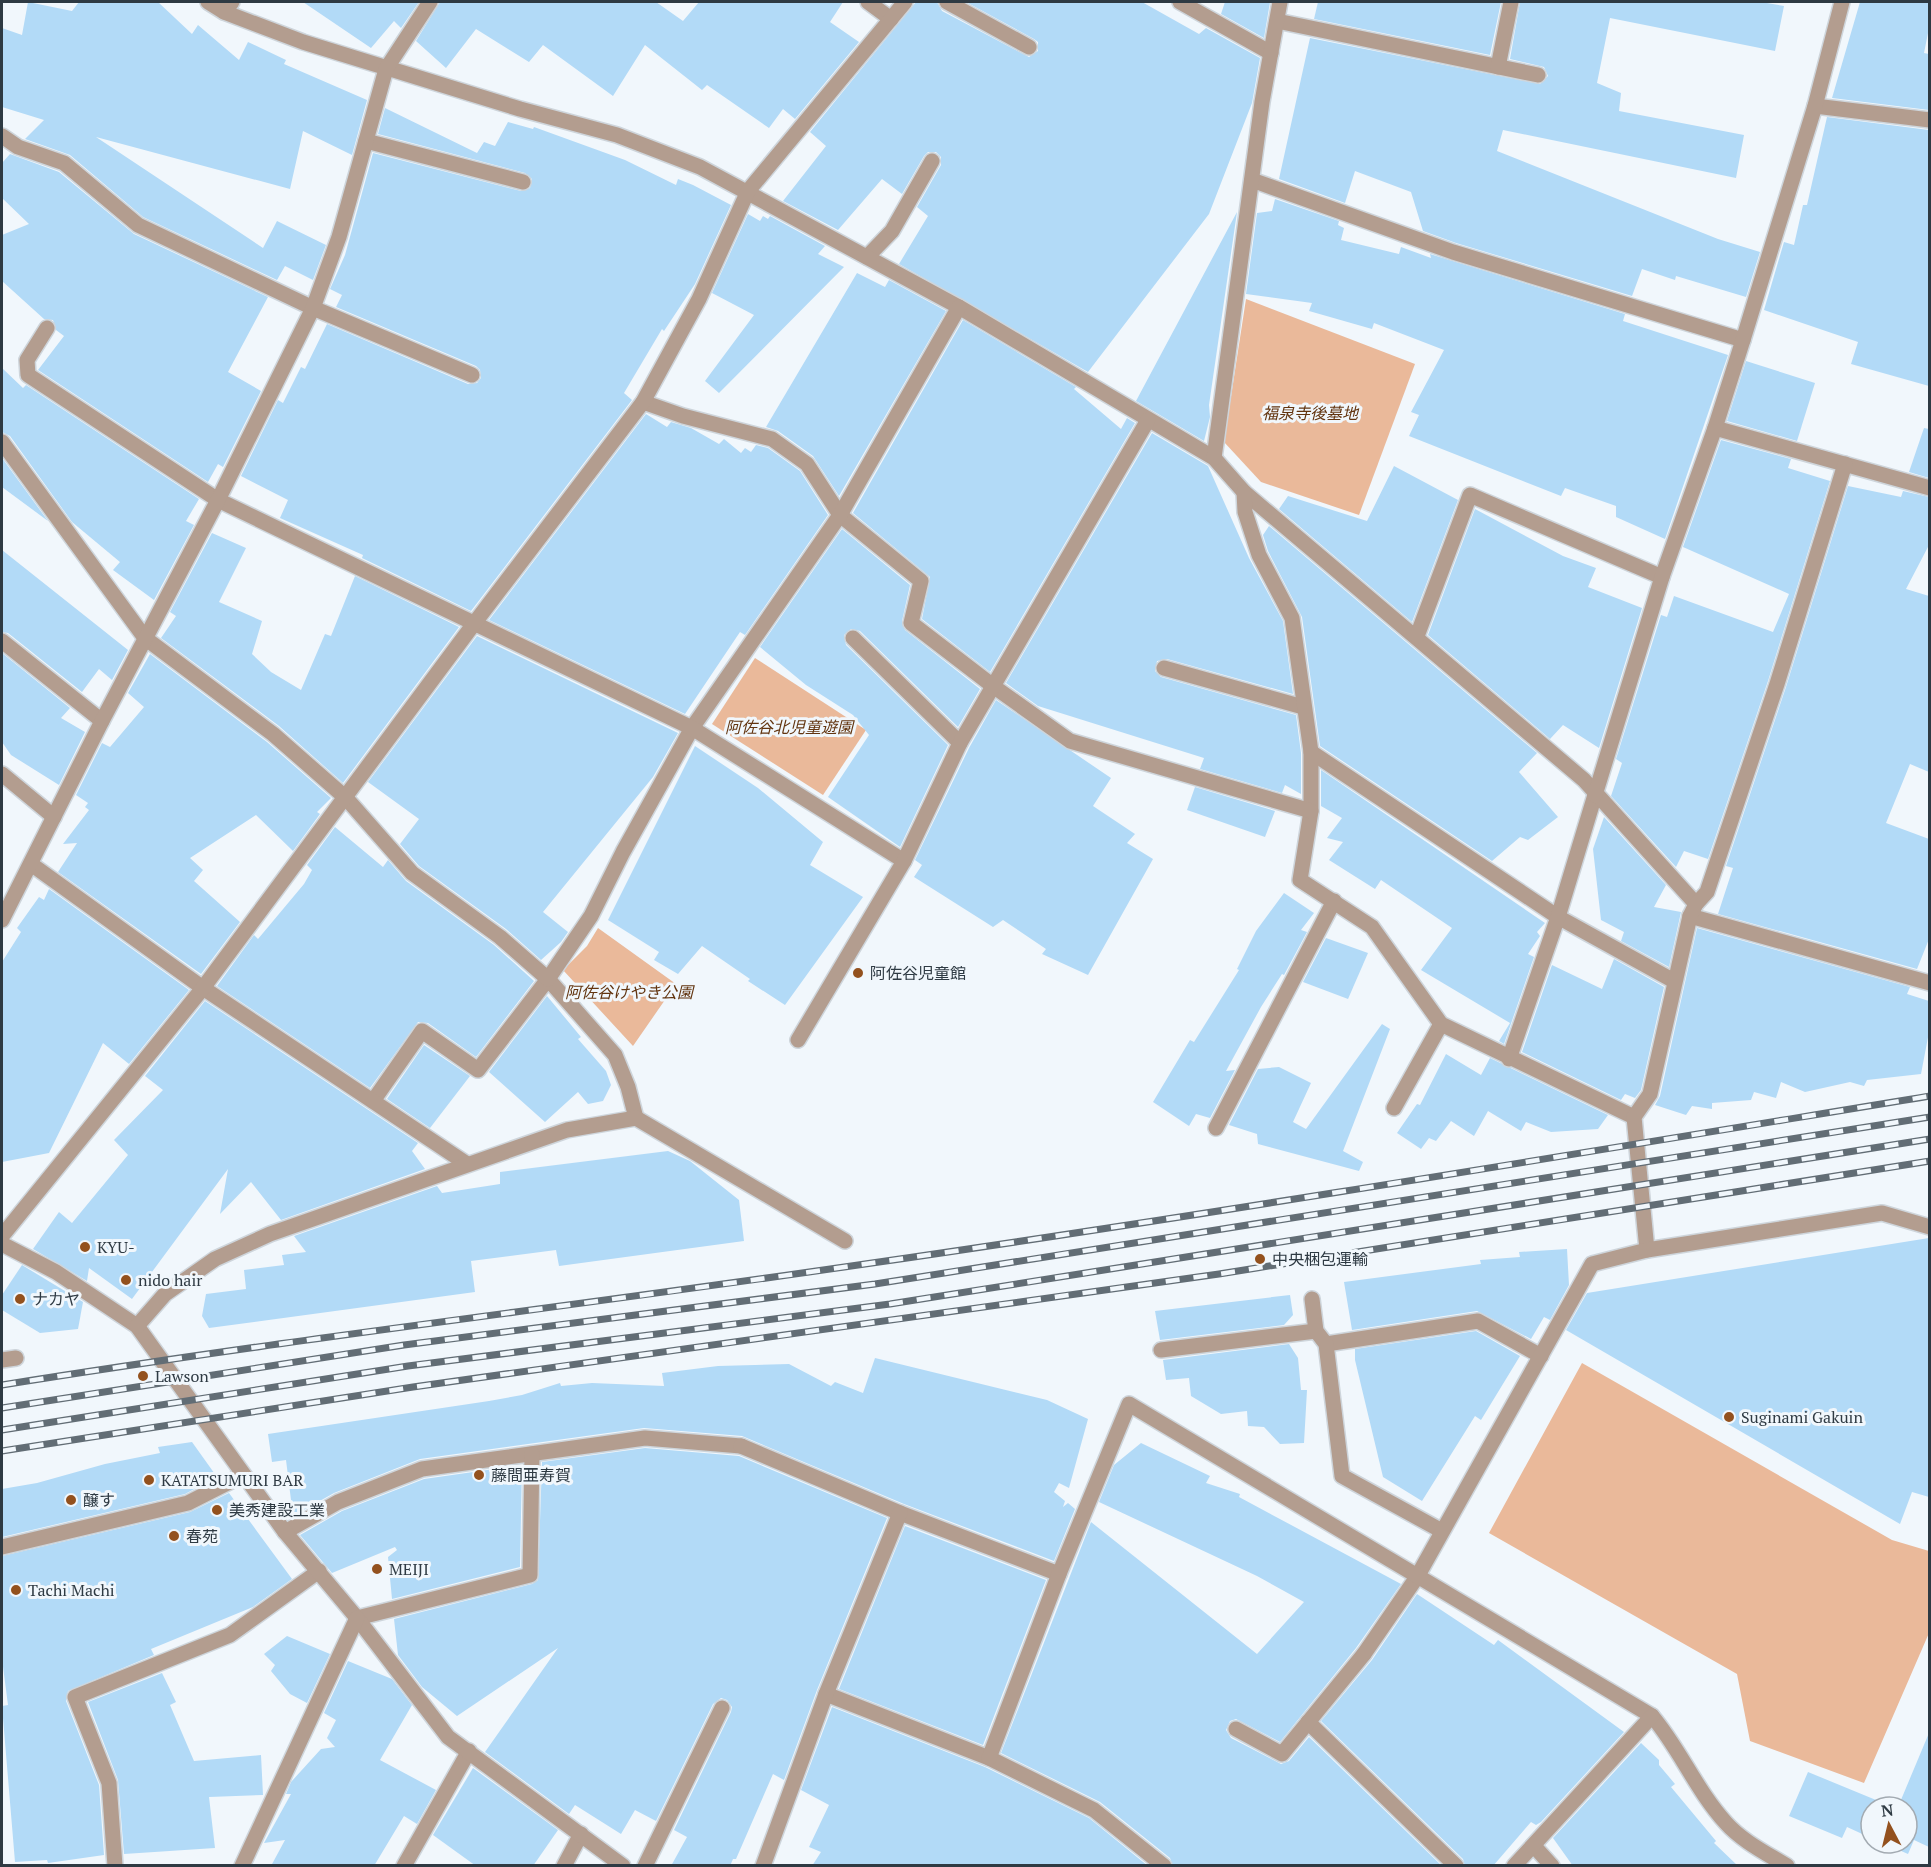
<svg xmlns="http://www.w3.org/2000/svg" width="1931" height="1867" viewBox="0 0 1931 1867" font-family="'PT Serif','Noto Sans JP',serif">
	<rect width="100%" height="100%" fill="#f1f7fc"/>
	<!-- green -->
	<g fill="#eab99a">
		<polygon points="1246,299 1415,364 1359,515 1261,482 1224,442"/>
		<polygon points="755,658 866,730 823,795 712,724"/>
		<polygon points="598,928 676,984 633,1046 563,970 587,946"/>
		<polygon points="1582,1363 1892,1540 1929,1551 1929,1633 1864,1783 1750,1741 1737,1674 1489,1533"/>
	</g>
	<!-- building -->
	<g fill="#b2daf7">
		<polygon points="28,2 72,11 79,2 158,2 192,34 198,25 239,60 248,42 286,60 284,64 367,100 352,155 303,131 290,189 96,137 263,248 277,221 326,245 313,280 285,266 277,280 143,217 70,155 25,139 44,120 2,107 2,28 22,35"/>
		<polygon points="303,2 419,2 401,28 394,21 371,48"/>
		<polygon points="440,2 656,2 683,21 699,2 843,2 830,22 859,42 795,119 783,109 769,128 707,85 702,90 645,45 613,96 543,45 529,62 476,29 446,68 416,41"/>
		<polygon points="916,2 937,2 942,11 1029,57 1038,51 1038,42 1034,39 966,2 1142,2 1199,34 1206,28 1260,58 1252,103 1209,214 1088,372 899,264 928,216 917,207 941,165 941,157 936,152 928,152 924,156 902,194 882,179 838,230 783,201 826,146 810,132"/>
		<polygon points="1225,2 1270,2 1264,38 1221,14"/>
		<polygon points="1318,2 1501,2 1490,55 1314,19"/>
		<polygon points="1520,2 1761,2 1784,6 1775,51 1610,18 1597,83 1621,93 1619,111 1744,135 1736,178 1503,130 1497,151 1718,239 1760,252 1746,297 1676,276 1675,280 1642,269 1632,296 1456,243 1423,231 1411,192 1355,171 1345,203 1279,179 1310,38 1540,84 1548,76 1544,67 1510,59"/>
		<polygon points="1860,2 1929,2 1929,28 1924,53 1929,54 1929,110 1832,98"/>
		<polygon points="385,108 477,153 484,142 495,146 508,122 533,129 534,127 625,160 676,185 678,179 693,185 731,205 695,284 664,331 662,329 624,393 632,400 471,611 362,558 363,555 280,518 288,500 241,476 278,400 283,403 301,367 305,369 327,324 468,384 477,383 481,378 480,370 476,366 336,307 342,295 330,289 345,255 373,153 521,191 530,188 532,179 525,173 378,134"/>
		<polygon points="1827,117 1929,130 1929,386 1851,364 1858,342 1764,310 1784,242 1794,245 1803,205 1807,205"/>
		<polygon points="10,154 59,172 134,234 268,297 228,372 261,391 223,467 218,464 208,482 38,370 64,336 56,330 53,320 44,319 2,281 2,235 29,224 2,198 2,163"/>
		<polygon points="1275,199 1339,221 1338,225 1344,228 1341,240 1399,254 1401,247 1431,258 1430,254 1625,314 1623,321 1728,355 1665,539 1616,517 1616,506 1565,488 1561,496 1409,436 1419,415 1411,412 1444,350 1374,323 1372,329 1309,311 1312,303 1246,294 1257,213 1272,211"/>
		<polygon points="1237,212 1209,405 1210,417 1204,441 1136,401"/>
		<polygon points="748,214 760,221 763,216 768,219 770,216 825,246 818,254 844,267 719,393 705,381 754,315 712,293"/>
		<polygon points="857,273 885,287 889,280 946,311 839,496 813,456 778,431 766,427"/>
		<polygon points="963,320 1076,387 1074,389 1121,429 1127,418 1135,423 990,672 922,619 930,577 853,513"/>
		<polygon points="1746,361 1815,383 1797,441 1727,421"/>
		<polygon points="2,368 23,388 26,385 199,499 186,521 194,525 154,600 113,570 120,562 72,522 10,436 2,432"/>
		<polygon points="646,414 667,427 671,422 691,428 719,444 724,439 741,453 745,448 751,452 756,445 768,448 800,471 828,515 745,635 740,632 685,714 489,620"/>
		<polygon points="1924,428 1929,429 1929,478 1909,472"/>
		<polygon points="1152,433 1208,466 1249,558 1283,621 1293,694 1167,659 1157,661 1155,671 1161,677 1296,715 1301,753 1301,794 1285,785 1282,793 1200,769 1204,758 1038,706 1006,683"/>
		<polygon points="1721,440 1791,459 1788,468 1830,481 1768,681 1708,859 1684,851 1676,867 1611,796 1622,763 1616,759 1661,615 1667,617 1674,596 1773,632 1789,594 1683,547"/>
		<polygon points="2,458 48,521 2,487"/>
		<polygon points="1394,466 1458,500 1412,622 1279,509 1288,496 1367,521"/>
		<polygon points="1848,486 1901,497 1903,491 1929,497 1929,545 1906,589 1929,596 1929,772 1910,764 1886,823 1929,839 1929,939 1917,969 1718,914 1733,868 1726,866 1786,687"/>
		<polygon points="1475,509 1563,556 1596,568 1588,587 1642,608 1599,748 1563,725 1550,739 1428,635"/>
		<polygon points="1269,526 1537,753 1519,772 1558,817 1528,840 1520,837 1492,861 1320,746 1302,617 1268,551 1263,535"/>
		<polygon points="842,529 910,585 902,621 905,630 980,689 958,727 860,631 851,629 844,635 846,645 948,745 900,847 828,797 869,735 853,715 806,685 760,647"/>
		<polygon points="212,533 246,548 219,602 262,621 252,654 271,672 301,690 325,634 331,636 355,576 459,627 343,783 279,726 161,638 176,616 170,612"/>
		<polygon points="2,550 128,650 112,680 99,669 82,692 8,633 2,632"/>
		<polygon points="477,636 678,733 653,777 543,912 568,932 561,942 541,960 506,929 419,866 400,844 419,819 368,782"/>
		<polygon points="2,653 70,708 61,718 85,732 59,785 11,755 2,742"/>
		<polygon points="150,654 267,742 331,798 317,812 320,814 293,851 256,815 190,858 203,870 194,881 240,922 201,974 58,872 77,843 63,844 89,810 85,807 88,803 76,795 102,743 110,747 144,707 128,693"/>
		<polygon points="996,700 1111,778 1093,806 1135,834 1127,843 1153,859 1088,975 1042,954 1046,949 1003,920 993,927 914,877 922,865 915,860 969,748"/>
		<polygon points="695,746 758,788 823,842 810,865 863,897 785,1005 748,981 750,979 702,946 678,974 654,960 659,952 608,920"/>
		<polygon points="1321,770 1545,923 1537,932 1540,936 1528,954 1534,957 1504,1044 1499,1041 1510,1023 1421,970 1452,928 1381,880 1375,889 1329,860 1343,842 1327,838 1342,818 1321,806"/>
		<polygon points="1195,787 1275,811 1265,837 1187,810"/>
		<polygon points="1604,817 1666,885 1654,907 1681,912 1669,967 1621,941 1624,932 1601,920 1593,849"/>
		<polygon points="335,827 383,867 388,860 406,881 494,945 534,981 476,1057 428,1023 418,1022 370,1088 217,986 254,935 258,939 304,884 312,870 307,865"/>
		<polygon points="49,889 189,990 129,1064 103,1043 49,1153 2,1162 2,962 21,932 17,928 39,897 44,900"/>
		<polygon points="1284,893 1314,913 1301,930 1307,932 1284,975 1282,974 1261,1007 1226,1071 1235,1070 1210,1118 1196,1114 1189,1126 1153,1102 1190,1040 1194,1042 1239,970 1237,969 1256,931"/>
		<polygon points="1697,928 1910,987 1907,994 1929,1001 1929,1032 1921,1074 1867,1080 1864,1086 1850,1082 1805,1092 1781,1082 1776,1098 1754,1092 1751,1100 1712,1103 1712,1109 1692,1106 1686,1115 1655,1105 1660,1096"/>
		<polygon points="1326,938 1368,953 1348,999 1303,982"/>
		<polygon points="1614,959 1664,987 1641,1090 1635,1098 1625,1094 1621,1100 1522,1052 1552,965 1602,989"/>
		<polygon points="547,996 581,1037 578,1039 606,1071 611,1085 603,1101 588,1104 578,1092 545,1122 489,1072"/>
		<polygon points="205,1001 418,1143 412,1151 425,1169 281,1220 251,1182 220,1214 228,1169 132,1299 89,1268 87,1281 33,1249 59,1212 72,1223 128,1155 114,1140 163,1090 145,1076"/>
		<polygon points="1382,1024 1390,1029 1343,1151 1363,1162 1359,1171 1258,1144 1257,1134 1229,1125 1258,1069 1279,1067 1311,1083 1293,1122 1306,1129"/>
		<polygon points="424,1045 470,1076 430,1128 387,1099"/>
		<polygon points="1446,1054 1481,1075 1490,1058 1608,1115 1598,1129 1551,1132 1526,1122 1521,1131 1488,1111 1474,1136 1451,1121 1436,1141 1429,1138 1421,1149 1397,1133 1417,1104 1420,1105"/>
		<polygon points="668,1151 690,1161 739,1200 744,1241 559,1266 556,1250 471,1261 475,1292 209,1328 202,1316 206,1294 246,1289 244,1270 284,1265 282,1255 306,1252 294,1236 437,1186 442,1193 500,1184 500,1172"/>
		<polygon points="1929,1238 1929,1497 1912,1492 1900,1524 1566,1330 1587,1293"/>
		<polygon points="1567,1249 1569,1285 1550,1320 1544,1317 1531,1339 1477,1311 1352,1330 1344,1282 1481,1264 1480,1260 1520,1257 1519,1252"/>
		<polygon points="22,1265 83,1302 78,1329 40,1333 2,1310 2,1295"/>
		<polygon points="1290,1295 1293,1315 1284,1325 1160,1340 1155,1311"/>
		<polygon points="1476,1331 1520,1356 1481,1420 1475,1416 1422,1501 1383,1477 1355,1360 1355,1349"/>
		<polygon points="1289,1344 1298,1358 1301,1390 1307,1390 1304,1443 1280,1444 1264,1427 1248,1426 1247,1411 1221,1414 1191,1396 1189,1378 1166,1380 1163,1360"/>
		<polygon points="875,1358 1047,1400 1088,1419 1069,1488 1059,1483 1054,1492 1065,1501 1063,1507 1068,1503 1075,1509 1054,1561 904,1504 742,1436 644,1428 420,1459 334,1493 293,1516 286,1460 272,1462 268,1434 489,1401 522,1395 560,1383 561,1386 592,1383 664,1386 662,1373 718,1366 789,1364 831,1386 835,1382 863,1393"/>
		<polygon points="192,1442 217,1477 185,1494 2,1537 2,1489 37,1483 105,1464 160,1453 158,1447"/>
		<polygon points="1141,1443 1210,1476 1206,1483 1240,1494 1239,1497 1401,1584 1356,1648 1280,1742 1236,1719 1230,1721 1226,1730 1231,1738 1281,1764 1289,1761 1309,1737 1442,1866 1173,1866 1170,1858 1100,1802 1001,1753 1091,1522 1257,1654 1304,1602 1257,1576 1099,1502 1114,1465"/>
		<polygon points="645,1448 739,1456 887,1518 817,1690 784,1780 773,1774 736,1859 733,1859 730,1866 671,1866 687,1837 674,1830 731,1712 732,1707 727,1700 721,1698 713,1704 656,1821 635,1810 621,1834 575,1805 569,1814 485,1752 558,1648 457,1716 422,1687 398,1655 394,1619 532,1584 538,1580 542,1462"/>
		<polygon points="522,1465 520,1567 392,1599 388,1557 397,1550 395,1547 332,1573 300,1535 342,1511 424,1479"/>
		<polygon points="229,1493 292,1579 253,1607 151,1649 154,1655 68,1691 66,1701 99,1785 104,1855 48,1863 47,1860 15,1862 2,1706 8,1705 2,1659 2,1556 190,1512"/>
		<polygon points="905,1526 1046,1580 983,1745 839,1689"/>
		<polygon points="1417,1594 1494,1645 1498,1640 1624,1732 1541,1822 1536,1825 1531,1822 1493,1866 1465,1866 1463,1859 1321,1721 1372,1660"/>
		<polygon points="287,1636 330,1654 307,1703 290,1694 271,1671 275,1665 264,1654"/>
		<polygon points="348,1661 392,1679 412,1705 380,1760 436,1790 417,1824 404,1816 374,1866 271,1866 285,1840 264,1843 291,1794 286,1794 291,1782 321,1749 335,1747 327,1738 336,1720 324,1713"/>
		<polygon points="162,1673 176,1702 170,1705 194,1761 261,1755 263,1795 209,1797 215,1848 124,1854 118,1780 88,1702"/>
		<polygon points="832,1707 985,1767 1089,1818 1148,1866 812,1866 821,1852 809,1847 829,1805 801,1790"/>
		<polygon points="1929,1733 1929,1847 1914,1840 1908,1854 1883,1843 1907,1843 1907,1807 1898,1807"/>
		<polygon points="1641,1743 1659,1760 1659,1765 1675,1784 1671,1787 1716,1841 1714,1843 1738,1866 1573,1866 1553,1838"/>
		<polygon points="473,1768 558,1830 533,1866 476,1866 433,1835"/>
		<polygon points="1808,1772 1893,1807 1871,1807 1871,1838 1847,1827 1842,1838 1789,1816"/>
	</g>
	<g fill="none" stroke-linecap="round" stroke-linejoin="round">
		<!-- lane casing -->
		<g stroke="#ced5db" stroke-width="18">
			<g id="lane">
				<polyline points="868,2 891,19"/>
				<polyline points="947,2 1029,47"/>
				<polyline points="224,12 232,2"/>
				<polyline points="2,136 18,147 64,163 138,225 313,308"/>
				<polyline points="366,141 523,182"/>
				<polyline points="1252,180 1453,252 1743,340"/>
				<polyline points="867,257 892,231 932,161"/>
				<polyline points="47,328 27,360 28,375 218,500"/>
				<polyline points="643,402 683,416 772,439 807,464 840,515 921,581 911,623 993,686"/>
				<polyline points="853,638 960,743"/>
				<polyline points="2,641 102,721"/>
				<polyline points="1164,668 1303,707"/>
				<polyline points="1311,752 1558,917 1674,981"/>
				<polyline points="2,774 54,817"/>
				<polyline points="1509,1059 1558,917 1595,795"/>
				<polyline points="373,1101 422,1031 478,1070 548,979 615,1055 628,1087 636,1118"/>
				<polyline points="1394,1108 1441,1024"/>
				<polyline points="1216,1128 1334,901"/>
				<polyline points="1326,1344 1478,1321 1541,1356"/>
				<polyline points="1161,1350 1316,1331"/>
				<polyline points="285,1532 338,1502 422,1469 645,1438 741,1446"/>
				<polyline points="357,1618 530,1575 532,1454"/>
				<polyline points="1308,1722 1456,1866"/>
				<polyline points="1236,1729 1282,1754 1364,1654"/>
				<polyline points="115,1866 109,1783 75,1697 230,1635 319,1571"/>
				<polyline points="404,1866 469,1751"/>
				<polyline points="564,1866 581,1834"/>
				<polyline points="645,1866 722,1708"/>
			</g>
		</g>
		<!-- street casing -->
		<g stroke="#ced5db" stroke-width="18">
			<g id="street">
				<polyline points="208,2 224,12 303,42 520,109 617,135 700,167 959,307 1214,458 1244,492 1584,780 1696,904"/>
				<polyline points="1180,2 1271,53"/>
				<polyline points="1277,21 1538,75"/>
				<polyline points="1498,67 1511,2"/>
				<polyline points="1815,106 1930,120"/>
				<polyline points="313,308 472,375"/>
				<polyline points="1715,428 1930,488"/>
				<polyline points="2,442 145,638 273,734 346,798 412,873 500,937 548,979 591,916 623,852 692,728 840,515 959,307"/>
				<polyline points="1214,458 1262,102 1280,2"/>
				<polyline points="1244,492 1245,512 1259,555 1292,618 1311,752 1311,811 1300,880 1372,927 1441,1024 1634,1117"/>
				<polyline points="218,500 692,728 904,861"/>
				<polyline points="1417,636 1470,495 1662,577"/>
				<polyline points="993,686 1070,741 1311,811"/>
				<polyline points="1595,795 1662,577 1715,428 1743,340 1815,106 1842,2"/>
				<polyline points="31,864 203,988 467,1164"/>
				<polyline points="1690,916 1930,983"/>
				<polyline points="2,920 102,721 218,500 313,308 339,237 386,69 430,2"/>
				<polyline points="798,1040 904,861 960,743 1148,420"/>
				<polyline points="2,1236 203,988 473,625 643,402 699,299 748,191 905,2"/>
				<polyline points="2,1244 56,1272 137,1326 285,1532 357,1618 448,1737 623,1866"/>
				<polyline points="1647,1250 1634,1117 1650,1094 1690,916 1696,904 1707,892 1777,684 1845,464"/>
				<polyline points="1312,1299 1316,1331 1326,1344 1342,1476 1442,1531"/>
				<polyline points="137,1326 165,1294 215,1259 270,1234 567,1130 636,1118 845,1241"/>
				<polyline points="2,1360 16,1358"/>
				<polyline points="741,1446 900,1513 1059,1574"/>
				<polyline points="2,1547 188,1503 243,1475"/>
				<polyline points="1364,1654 1417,1577 1592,1264 1647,1250 1882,1213 1930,1227"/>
				<polyline points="826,1694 989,1758 1094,1810 1164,1866"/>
				<path d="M989 1758 1059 1574 1129 1404 1652 1716C1680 1749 1696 1790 1726 1823 1742 1841 1766 1853 1787 1866"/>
				<polyline points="1534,1846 1552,1866"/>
				<polyline points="242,1866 357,1618"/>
				<polyline points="763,1866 826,1694 900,1513"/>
				<polyline points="1514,1866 1652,1716"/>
			</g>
		</g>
		<!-- lane -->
		<use href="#lane" stroke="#b39d8f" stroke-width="15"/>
		<!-- street -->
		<use href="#street" stroke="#b39d8f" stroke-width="15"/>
		<!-- rail casing -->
		<g stroke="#626d75" stroke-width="7">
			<g id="rail">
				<path d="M2 1385C289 1339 577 1306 865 1264 1221 1213 1575 1154 1930 1096"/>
				<polyline points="2,1408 404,1345 875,1284 1930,1117"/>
				<polyline points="2,1430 408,1366 890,1304 1930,1139"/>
				<polyline points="2,1451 413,1387 1219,1274 1930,1161"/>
			</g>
		</g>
		<!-- rail -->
		<use href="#rail" stroke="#f1f7fc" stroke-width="4.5" stroke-dasharray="14" stroke-linecap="butt"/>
	</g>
	<!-- markers -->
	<g fill="#93511e" stroke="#f1f7fc" stroke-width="2">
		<circle cx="858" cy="973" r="6"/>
		<circle cx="85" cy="1247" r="6"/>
		<circle cx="1260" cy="1259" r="6"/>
		<circle cx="126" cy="1280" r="6"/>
		<circle cx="20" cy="1299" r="6"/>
		<circle cx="143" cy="1376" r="6"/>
		<circle cx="1729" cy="1417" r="6"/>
		<circle cx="479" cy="1475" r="6"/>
		<circle cx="149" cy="1480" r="6"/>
		<circle cx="71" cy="1500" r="6"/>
		<circle cx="217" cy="1510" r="6"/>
		<circle cx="174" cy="1536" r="6"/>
		<circle cx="377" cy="1569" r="6"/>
		<circle cx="16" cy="1590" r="6"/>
	</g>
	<g text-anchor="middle" stroke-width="6" stroke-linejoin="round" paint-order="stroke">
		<!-- park labels -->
		<g font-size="16" font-style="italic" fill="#62340f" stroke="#f1f7fc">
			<text x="1310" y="419">福泉寺後墓地</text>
			<text x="789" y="733">阿佐谷北児童遊園</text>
			<text x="629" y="998">阿佐谷けやき公園</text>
		</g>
		<!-- poi labels -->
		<g font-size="16" fill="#2e3a43" stroke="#f1f7fc" text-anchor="start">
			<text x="870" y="979">阿佐谷児童館</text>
			<text x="97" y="1253">KYU-</text>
			<text x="1272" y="1265">中央梱包運輸</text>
			<text x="138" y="1286">nido hair</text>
			<text x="32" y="1305">ナカヤ</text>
			<text x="155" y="1382">Lawson</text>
			<text x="1741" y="1423">Suginami Gakuin</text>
			<text x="491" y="1481">藤間亜寿賀</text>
			<text x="161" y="1486">KATATSUMURI BAR</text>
			<text x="83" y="1506">醸す</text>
			<text x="229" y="1516">美秀建設工業</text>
			<text x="186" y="1542">春苑</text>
			<text x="389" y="1575">MEIJI</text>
			<text x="28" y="1596">Tachi Machi</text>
		</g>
	</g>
	<!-- border -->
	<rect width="1931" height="1867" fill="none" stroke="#2e3a43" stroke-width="6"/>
	<!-- north arrow -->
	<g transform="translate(1889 1825) rotate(353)"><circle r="28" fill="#f1f7fc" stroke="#a3abb2" stroke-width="1.5"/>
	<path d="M0-4.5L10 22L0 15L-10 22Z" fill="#93511e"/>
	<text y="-9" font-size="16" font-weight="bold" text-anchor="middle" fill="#2e3a43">N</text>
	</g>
</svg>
